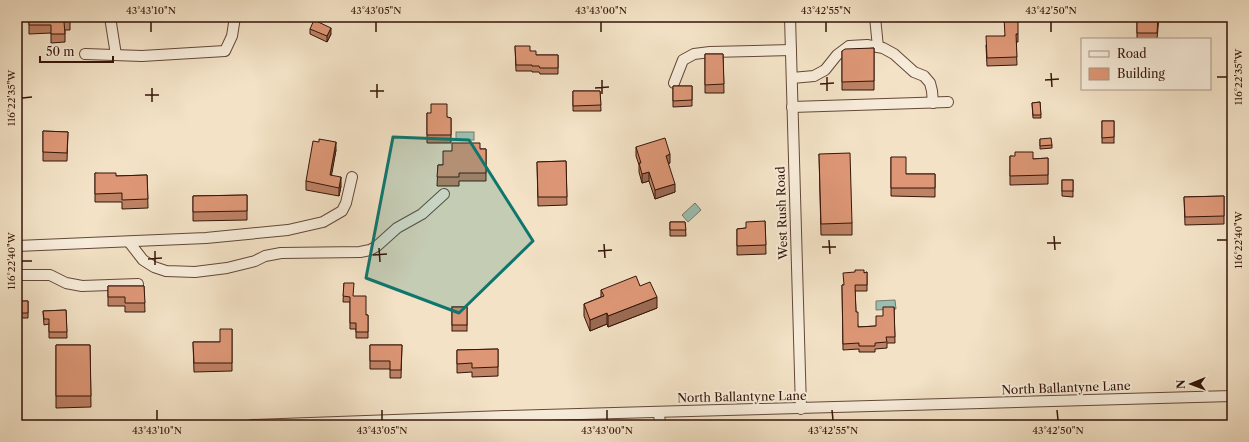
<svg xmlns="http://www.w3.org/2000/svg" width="1249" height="442" viewBox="0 0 1249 442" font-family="'Libre Caslon Text',serif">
	<rect width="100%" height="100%" fill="#f3e2c6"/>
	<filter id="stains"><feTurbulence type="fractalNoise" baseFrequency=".005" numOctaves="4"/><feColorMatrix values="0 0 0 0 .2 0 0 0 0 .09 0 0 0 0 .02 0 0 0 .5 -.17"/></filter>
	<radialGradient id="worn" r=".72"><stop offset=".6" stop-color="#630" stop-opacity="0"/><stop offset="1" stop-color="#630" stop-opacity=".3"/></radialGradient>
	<!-- water -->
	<g fill="#9cbeb0" stroke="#737a6d">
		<rect x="456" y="132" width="18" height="8"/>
		<polygon points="695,203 701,210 688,222 682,215"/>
		<polygon points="895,300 896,309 876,310 876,301"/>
	</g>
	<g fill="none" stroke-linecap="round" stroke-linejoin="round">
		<!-- minor casing -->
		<g stroke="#644838" stroke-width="12">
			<g id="minor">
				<polyline points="110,17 116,55"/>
				<polyline points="790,17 801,409"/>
				<polyline points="875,17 878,47"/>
				<polyline points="85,54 142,56 225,51 232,36 235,17"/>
				<polyline points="792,78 814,76 825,70 837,55 849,46 867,45 883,48 894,54 914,72 924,76 930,83 932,91 933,103"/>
				<polyline points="674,83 683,60 694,54 710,52 791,50"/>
				<polyline points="792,107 948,102"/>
				<polyline points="129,242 143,260 154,267 166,271 195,272 227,268 255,261 265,256 281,253 360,252 370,250 377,246 397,228 422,214 444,194"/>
				<polyline points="17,246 206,238 288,230 323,222 342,211 346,203 352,177"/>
				<polyline points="17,275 50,275 66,283 82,286 138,284"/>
				<polyline points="659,413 660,425"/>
				<polyline points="252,425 505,416 1232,396"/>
			</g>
		</g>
		<!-- minor -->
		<use href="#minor" stroke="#f7ecda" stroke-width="10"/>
	</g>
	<!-- wall -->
	<g fill="#be8265" stroke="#351509">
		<polygon points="29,17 70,17 70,30 65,30 65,42 51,43 51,33 29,34"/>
		<polygon points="1137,17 1159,17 1157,39 1137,39"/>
		<polygon points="310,29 331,34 327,42 310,34"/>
		<polygon points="1018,34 1018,42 1016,42 1017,65 987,66 986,45 1004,36"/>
		<polygon points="515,46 530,51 536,55 558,55 558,74 540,74 539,72 532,72 532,71 516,71"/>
		<polygon points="874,48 874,90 842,90 842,51"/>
		<polygon points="705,54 723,54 724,93 705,93"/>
		<polygon points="673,86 692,86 692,106 673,107"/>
		<polygon points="573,91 600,91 601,111 573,111"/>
		<polygon points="1040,102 1041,118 1033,118 1032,103"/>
		<polygon points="427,113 447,117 451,118 451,143 427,143"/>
		<rect x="1102" y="121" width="12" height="22"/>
		<polygon points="43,131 68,132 67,161 43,161"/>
		<polygon points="1040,139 1052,145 1052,148 1040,149"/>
		<polygon points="636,147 670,163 668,164 675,192 655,199 649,181 642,183 639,172 639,165 636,156"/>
		<polygon points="480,149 486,149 486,181 459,181 459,186 437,186 438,165 443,165 452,151"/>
		<polygon points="336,150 331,175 341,186 339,196 306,190 306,181"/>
		<polygon points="819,154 852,223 852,235 821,235"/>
		<polygon points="1010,156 1033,159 1048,158 1048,184 1010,185"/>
		<polygon points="891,157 906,174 935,174 935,197 891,196"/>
		<polygon points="566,161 567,205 538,206 537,162"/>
		<polygon points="95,173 116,176 147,175 148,208 122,209 122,202 95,202"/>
		<polygon points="1062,180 1073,180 1073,197 1062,196"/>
		<polygon points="247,195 247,220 193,221 193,196"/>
		<polygon points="1224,196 1224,224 1185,225 1184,197"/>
		<polygon points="765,221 766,254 737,255 737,229 746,228"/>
		<polygon points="670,222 685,222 686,236 670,236"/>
		<polygon points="867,272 867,291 855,291 856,312 858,327 876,326 883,316 894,307 895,343 887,343 887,348 875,349 875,352 859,352 859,349 843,350 842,285 844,285 864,273"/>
		<polygon points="344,283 366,315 368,315 368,338 356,338 356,329 350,329 350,302 343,302"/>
		<polygon points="108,286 144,286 145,312 125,312 125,306 108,306"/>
		<polygon points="640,286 657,308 608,327 607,324 590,331 584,316 584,304 601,297 601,290"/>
		<polygon points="17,301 28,301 28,318 18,318"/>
		<rect x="452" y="307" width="15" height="24"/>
		<polygon points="66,310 67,338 49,338 49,324 44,325 43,311"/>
		<polygon points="232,329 232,371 194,372 193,342 220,342"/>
		<polygon points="56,345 90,345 91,407 56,408"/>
		<polygon points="370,345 402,345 401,378 390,378 390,369 370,369"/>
		<polygon points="498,349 498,376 472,377 472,372 457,373 457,350"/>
	</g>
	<!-- shaded-wall -->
	<g fill="#9b6a53" stroke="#351509">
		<polygon points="331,28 331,34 327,42 327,36"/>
		<polygon points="336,142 336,150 330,184 330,175"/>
		<polygon points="670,154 670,163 666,164 666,156"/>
		<polygon points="649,172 649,181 642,183 642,174"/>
		<polygon points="341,177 341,186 339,196 339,188"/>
		<polygon points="675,184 675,192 655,199 655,190"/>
		<polygon points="657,297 657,308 608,327 608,316"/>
		<polygon points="607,313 607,324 590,331 590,320"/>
	</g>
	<!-- building -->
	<g fill="#dd9776" stroke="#351509">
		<polygon points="29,17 70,17 70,21 64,22 65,34 51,34 51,25 29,25"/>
		<polygon points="1004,17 1018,17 1018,34 1016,34 1017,57 987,58 986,36 1005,36"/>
		<polygon points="1137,17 1158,17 1157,33 1137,33"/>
		<polygon points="314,20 331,28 327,36 310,29"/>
		<polygon points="515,46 530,46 530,51 536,51 536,55 558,55 558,68 540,68 539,66 532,66 532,65 516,65"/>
		<polygon points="874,48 874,81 842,82 842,51 845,49"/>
		<polygon points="705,54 723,54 724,84 705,85"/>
		<polygon points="673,86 692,86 692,100 673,101"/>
		<polygon points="573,91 600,91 601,105 573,106"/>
		<polygon points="1040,102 1041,115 1033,115 1032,103"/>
		<polygon points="431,104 447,104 447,117 451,118 451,135 427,135 427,113 431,113"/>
		<polygon points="1102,121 1114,121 1114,137 1102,138"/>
		<polygon points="43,131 68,132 67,153 43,152"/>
		<polygon points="665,138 670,154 666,156 675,184 655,190 649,172 642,174 639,163 641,163 636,147"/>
		<polygon points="1051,138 1052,145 1040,146 1040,139"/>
		<polygon points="319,139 336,142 330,175 341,177 339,188 306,181 313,141 319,142"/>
		<polygon points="452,143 480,143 480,149 486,149 486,173 459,173 459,177 437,177 438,165 443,165 443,151 452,151"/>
		<polygon points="1015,152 1033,152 1033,159 1048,158 1048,175 1010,176 1010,156 1015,156"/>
		<polygon points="850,153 852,223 821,224 819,154"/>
		<polygon points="891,157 906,157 906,174 935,174 935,188 891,188"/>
		<polygon points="566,161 567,197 538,197 537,162"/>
		<polygon points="95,173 116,173 116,176 147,175 148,199 122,200 122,193 95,194"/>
		<rect x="1062" y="180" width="11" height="11"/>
		<polygon points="247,195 247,211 193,212 193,196"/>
		<polygon points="1224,196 1224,216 1185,217 1184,197"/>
		<polygon points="765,221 766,245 737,246 737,229 746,228 746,222"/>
		<polygon points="670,222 685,222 686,230 670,230"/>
		<polygon points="855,270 864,270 864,273 867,272 867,285 855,285 856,312 858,312 858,327 876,326 876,316 883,316 883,307 894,307 895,337 886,337 887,342 875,343 875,346 859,346 859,343 843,344 842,285 844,285 843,273 855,272"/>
		<polygon points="636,276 640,286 650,282 657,297 608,316 607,313 590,320 584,304 604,296 601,290"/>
		<polygon points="344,283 354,283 353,296 366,296 366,315 368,315 368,332 356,332 356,323 350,323 350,297 343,296"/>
		<polygon points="108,286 144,286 145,303 125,303 125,297 108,297"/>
		<polygon points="17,301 28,301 28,313 18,313"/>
		<rect x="452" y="307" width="15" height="18"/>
		<polygon points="66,310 67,332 49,332 49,319 44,319 43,311"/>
		<polygon points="220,329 232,329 232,363 194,363 193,342 220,342"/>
		<polygon points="56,345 90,345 91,396 56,396"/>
		<polygon points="370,345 402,345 401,370 390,370 390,361 370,361"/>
		<polygon points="498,349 498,367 472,368 472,363 457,364 457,350"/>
	</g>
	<!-- marked area -->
	<path fill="#0f766e" fill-opacity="0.2" stroke="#0f766e" stroke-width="3" stroke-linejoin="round" d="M393 137 469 140 533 241 459 313 366 278Z"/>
	<!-- ticks -->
	<path fill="none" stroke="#351509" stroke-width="1.5" d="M151 22V32M376 22V32M601 22V32M826 22V32M1051 22V32M1051 73 1052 87M827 77V91M1217 77H1227M602 80V94M1045 80 1059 79M377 84V98M820 84 834 83M152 88V102M595 88 609 87M370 91H384M145 95H159M22 98 32 97M1054 236 1055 250M829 240 830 254M1217 240H1227M1047 243H1061M604 244 605 258M822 247H836M379 248 380 262M155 251V265M598 251 612 250M373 255 387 254M148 259 162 258M22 261H32M157 410V420M382 410V420M607 410V420M832 410 833 420M1057 410 1058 420"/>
	<g text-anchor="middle" stroke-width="4" stroke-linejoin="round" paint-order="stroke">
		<!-- street labels -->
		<g font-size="12" fill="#351509" stroke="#f7ecda">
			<text transform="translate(782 213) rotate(-92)" y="4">West Rush Road</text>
			<text transform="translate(1066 388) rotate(-2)" y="4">North Ballantyne Lane</text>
			<text transform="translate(742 397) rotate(-1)" y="4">North Ballantyne Lane</text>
		</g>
	</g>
	<!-- margin -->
	<rect width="1249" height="442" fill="none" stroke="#f3e2c6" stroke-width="44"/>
	<!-- legend -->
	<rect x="1081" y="38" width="130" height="52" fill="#f7ecda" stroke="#a99686"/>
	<rect x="1089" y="51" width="20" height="6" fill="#f7ecda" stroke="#a99686"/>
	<text x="1117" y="58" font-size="12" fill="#351509">Road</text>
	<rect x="1089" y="68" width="20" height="12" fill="#dd9776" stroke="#a99686"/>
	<text x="1117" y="78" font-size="12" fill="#351509">Building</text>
	<!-- north arrow -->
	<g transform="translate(1191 384) rotate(269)" stroke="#f7ecda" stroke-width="3" paint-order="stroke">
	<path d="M0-3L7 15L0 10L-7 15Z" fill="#351509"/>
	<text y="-6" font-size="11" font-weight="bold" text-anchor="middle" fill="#351509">N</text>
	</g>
	<!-- scale -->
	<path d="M40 56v6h73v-6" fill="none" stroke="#351509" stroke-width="2"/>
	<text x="46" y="56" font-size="12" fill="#351509" stroke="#f7ecda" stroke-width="3" paint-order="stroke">50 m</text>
	<rect x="22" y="22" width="1205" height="398" fill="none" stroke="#351509" stroke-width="1.5"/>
	<g font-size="10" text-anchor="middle" fill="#351509">
		<text x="151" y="14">43°43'10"N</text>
		<text x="376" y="14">43°43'05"N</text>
		<text x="601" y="14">43°43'00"N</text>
		<text x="826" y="14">43°42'55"N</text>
		<text x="1051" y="14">43°42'50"N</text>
		<text transform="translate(1238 77) rotate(-90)" y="4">116°22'35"W</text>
		<text transform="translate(11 98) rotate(-90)" y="4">116°22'35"W</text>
		<text transform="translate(1238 240) rotate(-90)" y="4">116°22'40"W</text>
		<text transform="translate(11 261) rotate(-90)" y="4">116°22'40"W</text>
		<text x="157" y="434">43°43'10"N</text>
		<text x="382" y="434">43°43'05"N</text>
		<text x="607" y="434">43°43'00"N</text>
		<text x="833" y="434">43°42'55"N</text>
		<text x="1058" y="434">43°42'50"N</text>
	</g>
	<rect width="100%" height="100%" filter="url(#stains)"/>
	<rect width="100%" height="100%" fill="url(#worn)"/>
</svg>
